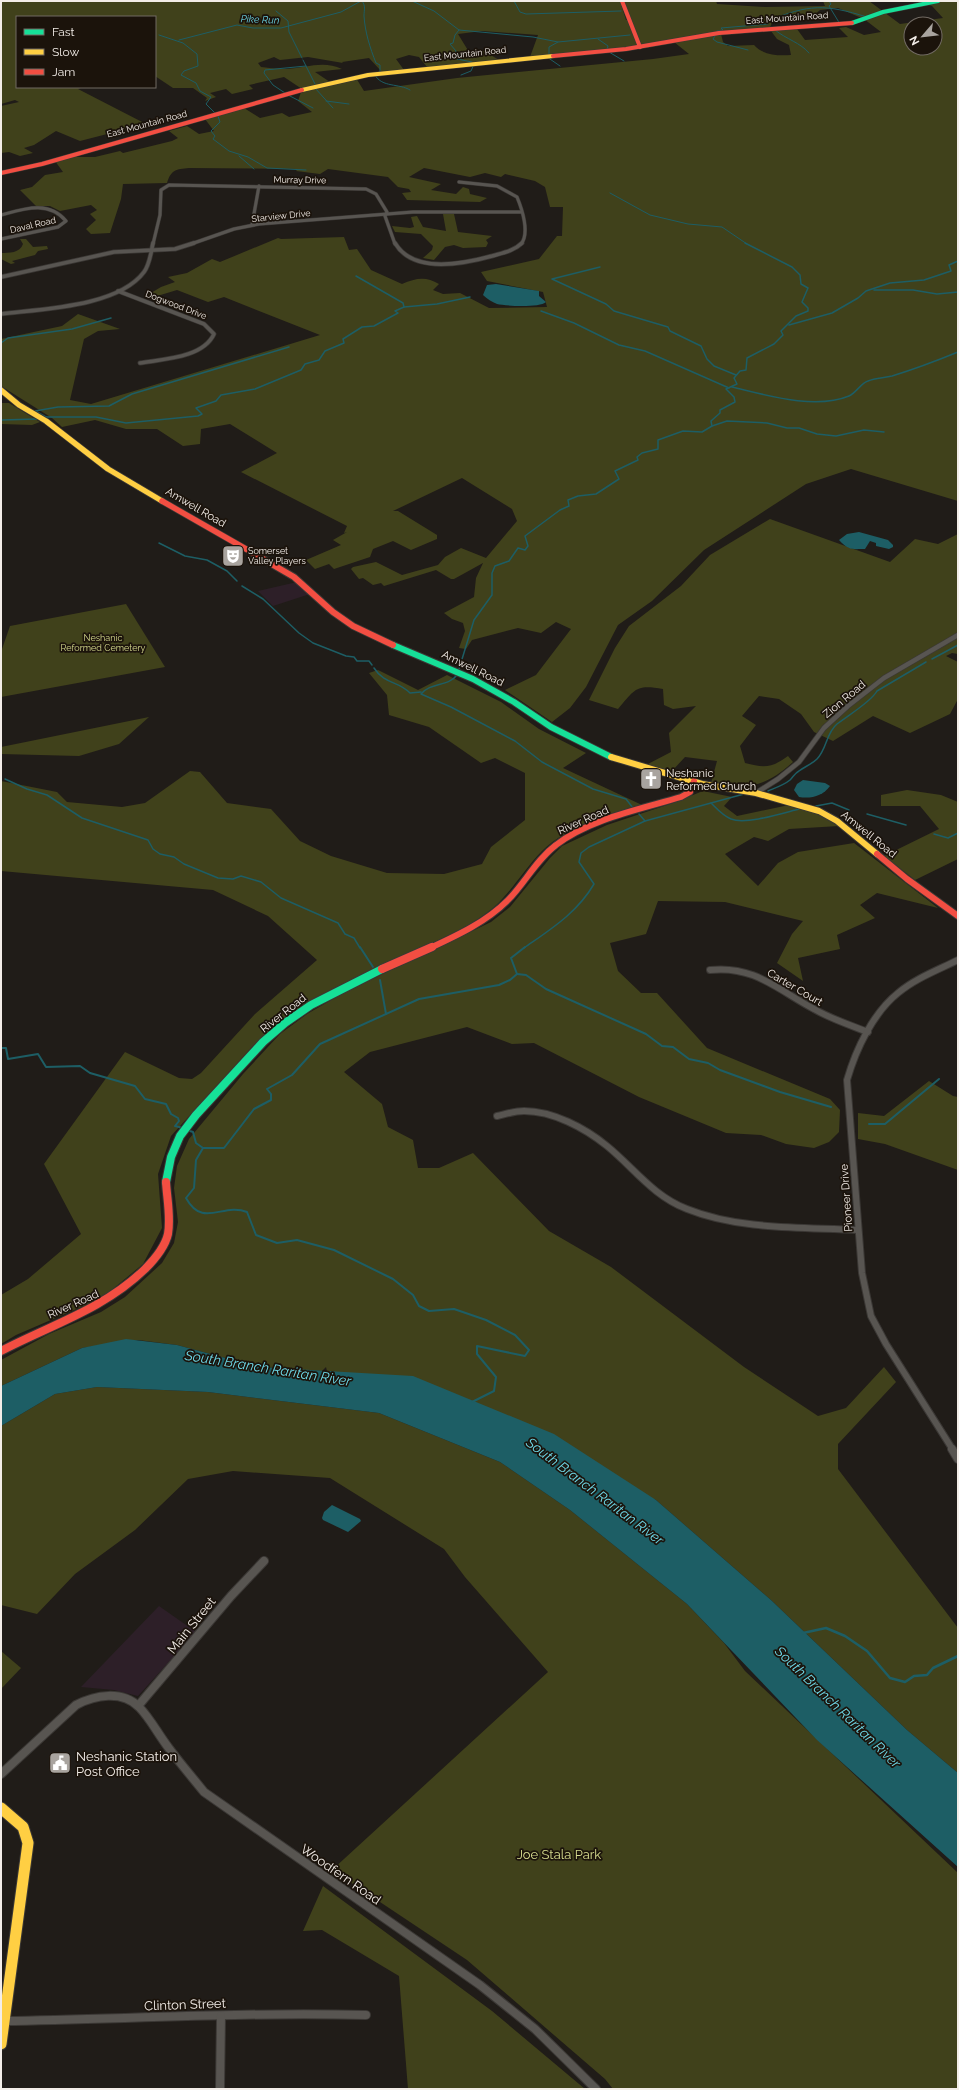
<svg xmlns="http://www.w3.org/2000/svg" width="959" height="2090" viewBox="0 0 959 2090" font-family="Raleway,sans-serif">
	<rect width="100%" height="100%" fill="#201c18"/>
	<!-- commercial -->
	<g fill="#2d1f28">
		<polygon points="297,582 310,594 273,606 258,591"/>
		<polygon points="159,1606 196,1632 138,1696 114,1690 81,1687"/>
	</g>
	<!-- green -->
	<g fill="#40411b" fill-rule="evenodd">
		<path d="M1 1H620L626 20H631L624 1H716L717 4 765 7 825 6 823 1H869L900 24 943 18 932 6 926 4 941 1H958V501L851 469 806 484 704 550 652 601 618 625 586 687 570 708 552 722 505 690 536 675 571 629 556 622 541 633 518 628 472 640 466 649 459 648 465 631 463 623 452 619 444 613 474 597 476 578 483 563 454 579H451L436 570 384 586 381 583 373 585 363 578 359 579 351 569 353 567 376 562 402 575 438 565 445 557 461 548 486 558 517 521 512 509 462 478 393 511H398L437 535V539L411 550 393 541 373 549 370 557 334 569 329 564 315 569 306 560 341 545 333 540 347 532 344 533 347 526 241 472 277 453 230 424 201 429 200 444 183 446 157 429H126L95 420 62 427 52 418 1 386V339L62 326 78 314 120 329 98 331 84 339 70 400 91 404 320 335 224 297 208 302 177 290 154 297 146 296 161 287 175 282 168 277 187 273 212 259 220 262 278 238 281 239 344 237 349 250 357 249 371 270 402 284C416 278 426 276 439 284L433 290 443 294 460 293 489 308 547 307 543 292 487 281 481 272 539 259 557 236H562L563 207H550L545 187 535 181 505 174 501 177 485 173 470 177 424 168 409 177 441 184 431 190 456 194 463 187 469 189 470 194 487 198 480 202 407 200 402 193 411 192 409 189 398 187 388 177 328 169 320 174 296 171 298 169 189 168C176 169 171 170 167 183L123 184 121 199 110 233 91 234 86 229 96 220 90 214 97 210 91 205 60 211 50 206H36L20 190 32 187 45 175 63 172 55 161 68 157H95L120 151 123 153 172 141 178 138 169 131 187 126 199 134 214 131 205 119 244 108 260 118 282 113 289 117 312 112 298 101 302 89 284 77 249 85 253 89 232 94 226 89 210 93 216 97 205 101 207 98 193 88H173L155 76V17H17V87H84L78 89 146 124 80 141 56 131 34 145 24 148 33 153 20 156 9 152 1 153V106L19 102 15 100 1 104ZM838 8 864 19 881 32 864 35 846 27 839 28 848 37 805 40 797 29 771 31 777 39 789 45 791 55C777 56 763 55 754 45L728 46 723 42 721 34 674 42 689 54 653 59 457 78 364 91 356 78 330 82 315 72 342 69C323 60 306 68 287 69 278 69 270 68 261 67L258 63 274 57 280 60 308 57 343 63 342 62 369 58 382 72 404 70 396 59 409 55 419 57 427 67 499 60 484 51 469 52 458 34 482 31 538 35 530 57 616 50 728 31 769 29 775 17 814 15 820 10ZM911 24H935V48H911Z"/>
		<polygon points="443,214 454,214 458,232 492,236 486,240 488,243 486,247 463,248 454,245 445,247 434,260 423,258 432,250 433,246 421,234 395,232 392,226 410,228 414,227 411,217 417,216 423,227 446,231"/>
		<path d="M20 239H26L33 247 47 246 48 249 38 251 35 255 12 261 15 263 11 264 1 259V253C9 253 20 253 23 244Z"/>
		<polygon points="1,403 9,403 40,422 32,425 1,424"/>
		<path d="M770 519 890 562 915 539 938 544 958 534V654L952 653 946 656 958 662V699L950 714 910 733 873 716 833 741 814 732 801 714 779 699 759 696 742 716 756 725 740 746 745 763C764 768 772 768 788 756L793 762C764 788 749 789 711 783L717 761 685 757 672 771 646 765 671 752 669 733 696 706 673 709 664 705 663 689C636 684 635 689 618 709L589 700 615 648 629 626 681 586 710 555Z"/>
		<polygon points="126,604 165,667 1,697 1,652 10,626"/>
		<path d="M378 670 418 690 447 675 501 702 539 729 586 753 563 768 642 805C611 814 566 827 542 851 528 865 517 883 503 898 492 911 478 919 464 928L311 1001 280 1022 252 1047 171 1136 158 1174 162 1228 143 1264 102 1298 16 1335 1 1344V1295L28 1279 81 1234 44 1164 125 1052 179 1078 192 1079 201 1073 255 1014 317 960 268 916 213 890 1 871V781L57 792 67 802 122 807 145 803 190 771 200 772 227 803 271 809 300 841 331 856 387 873 444 874 482 864 491 847 525 820V773L495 758 481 763 429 727 389 715 387 695 369 673Z"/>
		<polygon points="149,717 119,744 79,756 1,754 1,747"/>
		<polygon points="907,790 941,795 958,802 958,859 915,880 884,856 939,829 920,806 881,806 881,795"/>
		<polygon points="703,791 732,797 724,806 737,816 789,805 820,815 839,826 789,829 768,841 754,837 725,854 758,886 778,863 798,852 854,843 938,908 877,893 860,905 875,918 837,935 840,949 798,958 803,981 777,963 792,934 803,921 725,902 658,901 646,934 610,943 618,971 641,993 657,993 707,1048 830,1099 840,1110 839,1132 829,1142 814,1148 786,1144 761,1135 726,1133 639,1097 534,1043 512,1044 467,1027 370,1052 344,1072 382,1104 388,1127 413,1140 418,1168 439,1168 473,1153 549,1231 611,1267 744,1367 818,1416 846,1408 884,1367 896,1382 838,1444 838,1469 958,1628 958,1773 907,1730 771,1600 656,1500 327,1371 326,1367 322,1371 259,1367 177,1345 138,1340 82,1348 1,1386 1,1360 49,1334 101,1312 125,1297 162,1263 174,1243 178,1222 174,1188 177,1166 189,1139 243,1074 280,1034 307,1014 345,992 491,922 510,907 550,858 562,846 607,825 673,803"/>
		<polygon points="929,1081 953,1096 958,1097 958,1170 885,1144 858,1139 858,1113 884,1116"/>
		<polygon points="97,1387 208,1392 379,1413 500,1462 570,1510 687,1604 724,1643 745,1671 958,1873 958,2089 613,2089 605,2079 467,1960 332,1870 548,1672 465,1577 444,1549 330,1478 233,1471 188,1479 135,1530 75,1574 37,1614 1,1605 1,1426 55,1394"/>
		<polygon points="1,1651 21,1668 1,1689"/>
		<polygon points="323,1886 492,2011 585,2089 408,2089 399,1976 322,1930 303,1931"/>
	</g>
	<!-- water -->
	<g fill="#1d5e65">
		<path d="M496 284 539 291V296L546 302C540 308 505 306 497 304 492 302 487 299 483 295L487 285Z"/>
		<path d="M859 532 888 540 893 545V547L889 549 876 546V543L870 541 865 549C853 549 849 551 839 540L847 534Z"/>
		<path d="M803 780 825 783 830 786C823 796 811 799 799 797L794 790 797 784Z"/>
		<polygon points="126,1339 177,1345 259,1367 413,1376 554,1434 656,1500 771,1600 907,1730 958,1773 958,1867 817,1740 687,1604 570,1510 500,1462 379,1413 208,1392 97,1387 55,1394 1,1426 1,1386 82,1348"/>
		<polygon points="332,1505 360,1519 361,1521 348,1532 323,1520 322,1518 324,1512"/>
	</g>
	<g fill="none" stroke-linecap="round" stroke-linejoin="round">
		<!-- stream-far3 -->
		<g stroke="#1d5e65" stroke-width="1">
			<path d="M362 1C366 6 364 10 364 16 365 32 370 48 376 63L380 65V72"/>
			<polyline points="412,1 434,11 459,30 533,37 558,42 630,35"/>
			<polyline points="514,1 520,12 526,14 621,11"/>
			<polyline points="829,1 831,4 829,6 840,24"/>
			<polyline points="276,11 288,21 289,32 302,58"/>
			<polyline points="459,30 455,35 453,43 450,44 456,51 457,59 472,62"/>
			<path d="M775 30C786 39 801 43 809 53"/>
			<path d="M717 31 723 30 721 28 768 24V21C809 4 825 4 867 17"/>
			<polyline points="159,35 183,43 197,54 198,66 184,71 181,75 196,83 200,91 211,97 206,104 215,113"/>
			<polyline points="715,36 713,39 717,42 748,50"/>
			<polyline points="598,39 608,46 607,50"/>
			<polyline points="179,40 237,25 253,28 281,28 341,12 361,1"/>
			<polyline points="609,52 624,61"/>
			<polyline points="549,55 549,47 558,42"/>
			<polyline points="547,57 560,66"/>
			<polyline points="303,60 315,84"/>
			<path d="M375 75C382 88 399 83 410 90"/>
			<polyline points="461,75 471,71 474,64"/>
			<polyline points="315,88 333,108"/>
			<polyline points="285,93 273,85 264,73 265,70 306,66"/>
			<polyline points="288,95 313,108"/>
			<polyline points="326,101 349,104"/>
			<polyline points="218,116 220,122 211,131 215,136 213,139 229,151 248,157 267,168 306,170"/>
			<polyline points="239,156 254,169"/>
			<polyline points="610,193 650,215 688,224 722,227 747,244"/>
		</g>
		<!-- stream-far2 -->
		<g stroke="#1d5e65" stroke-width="1.5">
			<polyline points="600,267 552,279 606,304 614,311 668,327 670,331 701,346 707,359 714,366 736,375"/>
			<polyline points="356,276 403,303 404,307"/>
			<polyline points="874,290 913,290 937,294 958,292"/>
			<polyline points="541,311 574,323 619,345 645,351 729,388"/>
			<polyline points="789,325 832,313 858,298 866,291 890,283 924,280 951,271 949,265 958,261"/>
			<polyline points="1,343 8,338 72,329 111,318"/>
			<path d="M732 387C766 395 815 410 849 396 856 393 861 383 868 381 875 378 884 378 892 376 915 369 936 361 958 352"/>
			<polyline points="46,417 96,417 126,423 198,416 202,414 196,408 216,401 221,395 255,389 301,370 305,364 319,360 325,351 344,343 343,339 362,327 374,326 398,313 395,311 404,307 437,304 470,297"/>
			<polyline points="46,417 35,411 58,407 109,406 132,394 289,347"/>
			<polyline points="1,420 37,419"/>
			<polyline points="712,426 727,421 767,423 787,428 799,428 817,434 836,436 864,430 884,432"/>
			<polyline points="159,543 185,556 207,560 227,571 237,581"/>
			<polyline points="242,586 263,599 299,633 313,643 346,656 354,657 357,661 369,661 372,665"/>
			<polyline points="932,659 958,645"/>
			<path d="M374 668C385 685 397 680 410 693L421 692"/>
			<polyline points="459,669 474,620 492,595 492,573 495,566 509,561 518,548 525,550 528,546 525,536 560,510 569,506 568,500 578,496 596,494 619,479 615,471 638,460 637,457 642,453 658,449 658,440 683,431 702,432 712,426 711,421 720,413 720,410 735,402 734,397 726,389 737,384 734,378 740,371 746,370 747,358 774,344 783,335 781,331 796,316 808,311 808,308 802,302 808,288 801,284 800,275 792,267 745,243"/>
			<path d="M457 675C448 687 431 682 421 694L451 707 515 741 542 762 593 789 626 799 633 808"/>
			<polyline points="5,779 27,789 47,795 82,818 148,840 153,849 160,854 174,857 184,864 218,878 233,879 241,876 261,882 281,898 338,923 345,934 354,938 360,948"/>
			<path d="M768 791C775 788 784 785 790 780 793 777 795 773 799 771 804 767 812 764 817 759 827 749 826 733 837 724 847 716 871 702 877 691L926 662"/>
			<path d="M711 803C717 809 723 816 731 819 746 825 783 813 799 809"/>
			<polyline points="816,806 832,803 849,810"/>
			<polyline points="867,814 906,825"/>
			<polyline points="645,821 744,794"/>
			<polyline points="934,834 948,838 958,833"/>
			<path d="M524 948C551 929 577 913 594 884L579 862 581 853 589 847 645 821 639 814"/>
		</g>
		<!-- stream-far1 -->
		<g stroke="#1d5e65" stroke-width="2">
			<polyline points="360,947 373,967"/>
			<polyline points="517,974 526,975 546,989 646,1034 662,1046 673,1047 689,1059 708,1063 720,1070 780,1092 831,1107"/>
			<polyline points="380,980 386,1014"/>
			<polyline points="1,1048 6,1048 8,1059 38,1054 46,1067 80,1066 90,1073 135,1086 145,1099 166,1104 171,1114 178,1118 179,1121 175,1126 183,1128"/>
			<polyline points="869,1124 885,1124 939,1079"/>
			<polyline points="187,1130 193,1132 196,1143 203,1148"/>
			<path d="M472 1402 494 1391 496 1377 477 1354V1346L525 1356 529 1350 515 1335 486 1320 454 1309 429 1311 419 1306 413 1295 393 1279 334 1250 297 1240 277 1243 256 1235 247 1212C223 1202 203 1229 186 1198L194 1188 196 1160 203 1148H224L254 1109 271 1100V1094L267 1089 292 1075 320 1044 419 999 499 985 510 980 517 974 511 958 525 947"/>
		</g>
		<!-- stream -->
		<polyline stroke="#1d5e65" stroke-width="2.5" points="803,1633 826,1628 845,1636 867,1651 890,1678 905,1682 914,1676 927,1675 933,1668 958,1656"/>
		<!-- street-far4 casing -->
		<g stroke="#3b3835" stroke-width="4">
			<g id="street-far4">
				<path d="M459 182 497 186 517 197C522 209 530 233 521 244"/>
				<path d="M1 215C24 209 48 200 66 221L58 227 1 239"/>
				<polyline points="252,225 259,186"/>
				<polyline points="153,244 160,215 161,190 169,185 366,189 376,194 387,212 385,216 395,244"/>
				<polyline points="191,244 234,229 259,224 413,212 521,212"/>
			</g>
		</g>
		<!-- street-far3 casing -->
		<g stroke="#3b3835" stroke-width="5">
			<g id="street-far3">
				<path d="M395 243C413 274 463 264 492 256 502 253 514 251 522 243"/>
				<polyline points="1,277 114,252 175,249 194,243"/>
				<path d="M118 291 204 324 214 334C203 358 163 359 140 363"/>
				<path d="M1 314C41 309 118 307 144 272 150 264 151 252 153 243"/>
			</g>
		</g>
		<!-- street-far2 casing -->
		<g stroke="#3b3835" stroke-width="6">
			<polyline id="street-far2" points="756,793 778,779 799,762 824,728 848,706 884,678 958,635"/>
		</g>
		<!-- street-far1 casing -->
		<g stroke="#3b3835" stroke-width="8">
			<g id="street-far1">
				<path d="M710 970C754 965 778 990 814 1009 831 1019 850 1025 868 1032"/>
				<path d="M497 1116C506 1114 515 1111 524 1111 553 1111 585 1128 607 1146 634 1168 653 1196 687 1209 739 1230 802 1227 858 1230"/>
				<path d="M953 1450 886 1344 871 1316 862 1273 847 1080C856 1049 873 1013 898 993 916 978 938 970 958 960"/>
			</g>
		</g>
		<!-- street casing -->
		<g stroke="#3b3835" stroke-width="10">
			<g id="street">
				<polyline points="952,1449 958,1459"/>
				<polyline points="138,1706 231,1596 264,1561"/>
				<path d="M1 1774 76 1705C95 1695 122 1690 139 1707 150 1718 158 1734 168 1747 179 1762 192 1777 204 1792L480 1985 535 2029 596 2089"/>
				<path d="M4 2021C125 2019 245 2012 366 2015"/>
				<polyline points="220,2089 221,2016"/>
			</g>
		</g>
		<!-- fast-far2 casing -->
		<g stroke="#3b3835" stroke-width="5">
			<polyline id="fast-far2" points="852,23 883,12 938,1"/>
		</g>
		<!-- fast-far1 casing -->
		<g stroke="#3b3835" stroke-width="8">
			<polyline id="fast-far1" points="393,645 473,679 514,702 551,727 611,757"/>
		</g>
		<!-- fast casing -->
		<g stroke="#3b3835" stroke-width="10">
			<polyline id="fast" points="166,1182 171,1157 180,1136 196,1115 263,1042 285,1023 311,1005 382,969"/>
		</g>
		<!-- slow-far3 casing -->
		<g stroke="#3b3835" stroke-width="5">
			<polyline id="slow-far3" points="302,90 368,75 553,56"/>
		</g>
		<!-- slow-far2 casing -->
		<g stroke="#3b3835" stroke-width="7">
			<polyline id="slow-far2" points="1,390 19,405 46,421 108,469 162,501"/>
		</g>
		<!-- slow-far1 casing -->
		<g stroke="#3b3835" stroke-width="8">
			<polyline id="slow-far1" points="611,757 702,784 756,793 819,811 837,821 877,854"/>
		</g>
		<!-- slow casing -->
		<g stroke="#3b3835" stroke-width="13">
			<polyline id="slow" points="1,1808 23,1827 28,1843 1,2044"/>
		</g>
		<!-- jam-far3 casing -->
		<g stroke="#3b3835" stroke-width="5">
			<g id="jam-far3">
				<polyline points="622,1 640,47"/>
				<polyline points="553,56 626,49 719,33 852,23"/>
				<polyline points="1,173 42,164 302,90"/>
			</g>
		</g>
		<!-- jam-far2 casing -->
		<g stroke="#3b3835" stroke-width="7">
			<polyline id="jam-far2" points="162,501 253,553"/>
		</g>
		<!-- jam-far1 casing -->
		<g stroke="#3b3835" stroke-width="8">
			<g id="jam-far1">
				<polyline points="251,552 294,577 333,612 353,626 393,645"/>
				<polyline points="877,854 907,879 958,916"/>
				<path d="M430 948C458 935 486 922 508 900 525 883 536 860 556 845 589 819 641 809 681 797L690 792 694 781"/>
			</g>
		</g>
		<!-- jam casing -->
		<g stroke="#3b3835" stroke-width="10">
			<g id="jam">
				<polyline points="382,969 432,947"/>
				<path d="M1 1351C51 1325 104 1309 145 1269 155 1259 165 1247 168 1234 171 1217 167 1199 166 1182"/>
			</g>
		</g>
		<!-- street-far4 -->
		<use href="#street-far4" stroke="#585551" stroke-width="3"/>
		<!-- street-far3 -->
		<use href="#street-far3" stroke="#585551" stroke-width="3.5"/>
		<!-- street-far2 -->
		<use href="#street-far2" stroke="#585551" stroke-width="4.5"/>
		<!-- street-far1 -->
		<use href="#street-far1" stroke="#585551" stroke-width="6"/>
		<!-- street -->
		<use href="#street" stroke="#585551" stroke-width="8"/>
		<!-- fast-far2 -->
		<use href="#fast-far2" stroke="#16e098" stroke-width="4"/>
		<!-- fast-far1 -->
		<use href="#fast-far1" stroke="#16e098" stroke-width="6"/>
		<!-- fast -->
		<use href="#fast" stroke="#16e098" stroke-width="8"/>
		<!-- slow-far3 -->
		<use href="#slow-far3" stroke="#ffcf43" stroke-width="4"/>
		<!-- slow-far2 -->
		<use href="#slow-far2" stroke="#ffcf43" stroke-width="5.5"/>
		<!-- slow-far1 -->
		<use href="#slow-far1" stroke="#ffcf43" stroke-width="6"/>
		<!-- slow -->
		<use href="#slow" stroke="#ffcf43" stroke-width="11"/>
		<!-- jam-far3 -->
		<use href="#jam-far3" stroke="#f24e42" stroke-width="4"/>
		<!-- jam-far2 -->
		<use href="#jam-far2" stroke="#f24e42" stroke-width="5.5"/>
		<!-- jam-far1 -->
		<use href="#jam-far1" stroke="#f24e42" stroke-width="6"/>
		<!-- jam -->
		<use href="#jam" stroke="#f24e42" stroke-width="8"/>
	</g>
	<!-- icons -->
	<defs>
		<g id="theatre-square" transform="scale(1.15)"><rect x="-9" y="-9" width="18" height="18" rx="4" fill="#a9a49f" stroke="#1b130b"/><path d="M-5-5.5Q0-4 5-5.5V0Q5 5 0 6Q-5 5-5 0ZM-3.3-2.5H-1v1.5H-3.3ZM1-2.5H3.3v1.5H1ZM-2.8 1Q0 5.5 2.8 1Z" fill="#fff"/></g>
		<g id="church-square" transform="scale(1.15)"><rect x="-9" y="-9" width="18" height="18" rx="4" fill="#a9a49f" stroke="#1b130b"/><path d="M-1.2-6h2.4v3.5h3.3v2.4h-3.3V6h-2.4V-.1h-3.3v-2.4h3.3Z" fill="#fff"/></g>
		<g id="civic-square" transform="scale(1.15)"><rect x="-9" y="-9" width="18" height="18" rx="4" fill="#a9a49f" stroke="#1b130b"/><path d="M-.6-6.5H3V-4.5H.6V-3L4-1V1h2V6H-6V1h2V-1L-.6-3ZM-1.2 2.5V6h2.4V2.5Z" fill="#fff"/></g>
	</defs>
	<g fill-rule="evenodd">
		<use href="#theatre-square" x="233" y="556"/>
		<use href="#church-square" x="651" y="779"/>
		<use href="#civic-square" x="60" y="1763"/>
	</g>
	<g text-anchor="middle" stroke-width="3.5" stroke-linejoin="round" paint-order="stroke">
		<!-- far-street labels -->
		<g font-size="9" fill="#f3ede8" stroke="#1b130b">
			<text transform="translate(787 18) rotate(-4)" y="3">East Mountain Road</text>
			<text transform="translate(465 54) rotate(-6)" y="3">East Mountain Road</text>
			<text transform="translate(147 124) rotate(-15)" y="3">East Mountain Road</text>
			<text transform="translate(300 180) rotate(1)" y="3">Murray Drive</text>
			<text transform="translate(281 216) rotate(-6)" y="3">Starview Drive</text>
			<text transform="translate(33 225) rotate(-13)" y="3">Daval Road</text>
			<text transform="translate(176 305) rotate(21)" y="3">Dogwood Drive</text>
		</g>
		<!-- far-poi labels -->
		<g font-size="9" fill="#f3ede8" stroke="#1b130b" text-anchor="start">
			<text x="248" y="554">Somerset<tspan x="248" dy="10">Valley Players</tspan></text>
		</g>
		<!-- far-park labels -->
		<g font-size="9" fill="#d7dc8f" stroke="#1b130b">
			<text x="103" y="641">Neshanic<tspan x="103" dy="10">Reformed Cemetery</tspan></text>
		</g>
		<!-- far-water labels -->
		<g font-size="10" font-style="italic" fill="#6dd6e5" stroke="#1b130b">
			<text transform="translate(260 19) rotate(2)" y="4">Pike Run</text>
		</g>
		<!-- street labels -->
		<g font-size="11" fill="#f3ede8" stroke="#1b130b">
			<text transform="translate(196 507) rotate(30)" y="4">Amwell Road</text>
			<text transform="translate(473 668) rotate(26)" y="4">Amwell Road</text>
			<text transform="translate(844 699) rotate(-40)" y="4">Zion Road</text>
			<text transform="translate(583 820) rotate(-24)" y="4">River Road</text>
			<text transform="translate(869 834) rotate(39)" y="4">Amwell Road</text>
			<text transform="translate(795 987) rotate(30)" y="4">Carter Court</text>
			<text transform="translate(283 1013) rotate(-38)" y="4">River Road</text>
			<text transform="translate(846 1198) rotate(-94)" y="4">Pioneer Drive</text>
			<text transform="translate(73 1304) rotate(-24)" y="4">River Road</text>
		</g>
		<!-- poi labels -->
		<g font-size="11" fill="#f3ede8" stroke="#1b130b" text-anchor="start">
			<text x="666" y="777">Neshanic<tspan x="666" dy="13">Reformed Church</tspan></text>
		</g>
		<!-- near-street labels -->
		<g font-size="13" fill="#f3ede8" stroke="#1b130b">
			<text transform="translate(191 1625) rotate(-51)" y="5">Main Street</text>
			<text transform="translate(341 1874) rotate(35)" y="5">Woodfern Road</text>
			<text transform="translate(185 2004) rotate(-2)" y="5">Clinton Street</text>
		</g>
		<!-- near-poi labels -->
		<g font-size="13" fill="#f3ede8" stroke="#1b130b" text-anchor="start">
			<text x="76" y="1761">Neshanic Station<tspan x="76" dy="15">Post Office</tspan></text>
		</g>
		<!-- near-park labels -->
		<g font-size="13" fill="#d7dc8f" stroke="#1b130b">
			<text x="559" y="1859">Joe Stala Park</text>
		</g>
		<!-- near-water labels -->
		<g font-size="14" font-style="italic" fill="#6dd6e5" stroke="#1b130b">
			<text transform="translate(268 1368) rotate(9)" y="5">South Branch Raritan River</text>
			<text transform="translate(595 1491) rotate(37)" y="5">South Branch Raritan River</text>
			<text transform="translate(838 1707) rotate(44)" y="5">South Branch Raritan River</text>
		</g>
	</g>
	<!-- border -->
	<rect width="959" height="2090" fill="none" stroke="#f3ede8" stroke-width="4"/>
	<!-- legend -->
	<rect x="16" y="16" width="140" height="72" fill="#1b130b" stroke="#716a63"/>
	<rect x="24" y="29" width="20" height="6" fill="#16e098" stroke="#716a63"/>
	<text x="52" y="36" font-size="12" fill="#f3ede8">Fast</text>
	<rect x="24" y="49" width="20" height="6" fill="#ffcf43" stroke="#716a63"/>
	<text x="52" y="56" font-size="12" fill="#f3ede8">Slow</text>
	<rect x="24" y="69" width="20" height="6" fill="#f24e42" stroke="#716a63"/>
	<text x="52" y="76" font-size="12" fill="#f3ede8">Jam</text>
	<!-- north arrow -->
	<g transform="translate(923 36) rotate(242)"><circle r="19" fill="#1b130b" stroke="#716a63"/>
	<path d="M0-3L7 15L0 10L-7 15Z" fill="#a9a49f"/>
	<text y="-6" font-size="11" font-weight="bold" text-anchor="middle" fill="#f3ede8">N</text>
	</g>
</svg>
